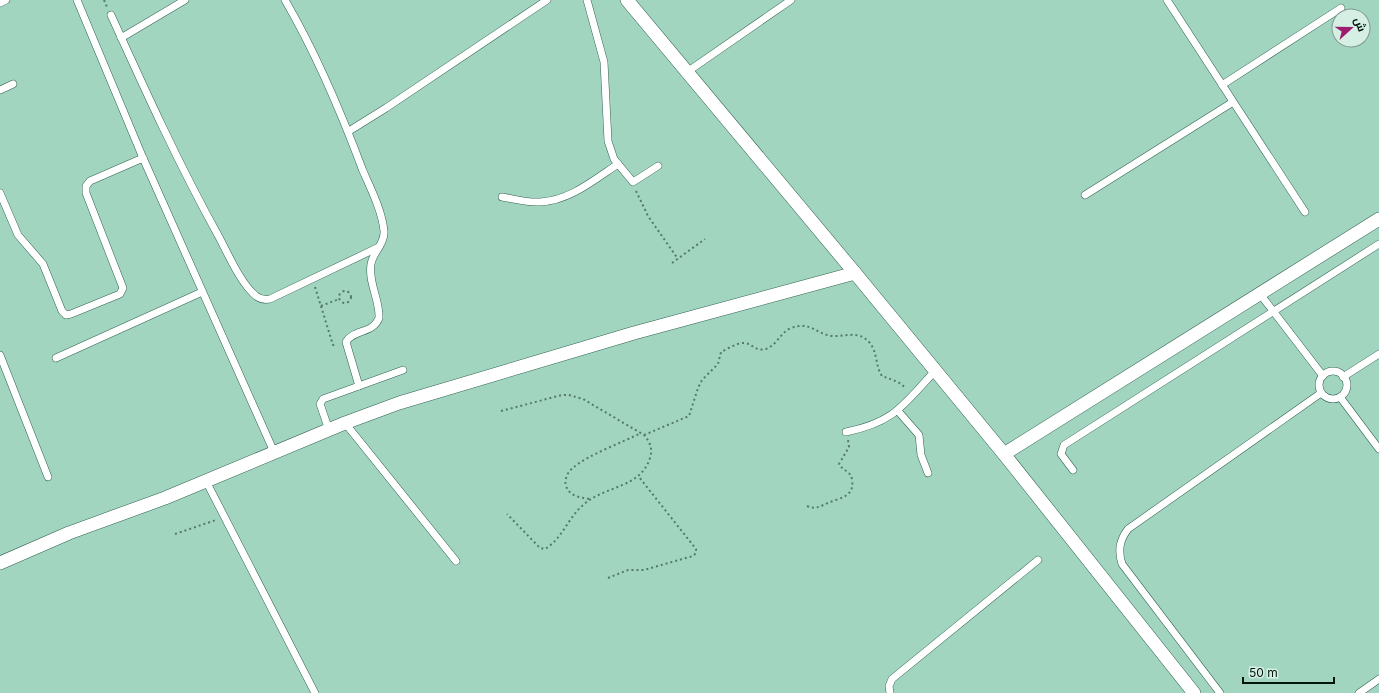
<svg xmlns="http://www.w3.org/2000/svg" width="1379" height="693" viewBox="0 0 1379 693" font-family="Inter,Cairo,sans-serif">
	<rect width="100%" height="100%" fill="#a1d5c0"/>
	<g fill="none" stroke-linecap="round" stroke-linejoin="round">
		<!-- service casing -->
		<g stroke="#326351" stroke-width="8">
			<g id="service">
				<polyline points="77,0 143,158 274,452"/>
				<path d="M285 0C317 55 341 112 363 171 371 189 382 211 384 231 385 244 373 252 371 264 368 283 380 300 379 318 373 334 353 329 346 342L359 386"/>
				<polyline points="587,0 604,62 608,141 614,159 633,182 658,166"/>
				<polyline points="1167,0 1305,212"/>
				<polyline points="0,3 6,0"/>
				<path d="M111 15C145 90 179 165 219 237 228 254 241 284 256 296 260 299 265 300 270 299L379 247"/>
				<polyline points="121,38 185,0"/>
				<polyline points="687,72 791,0"/>
				<polyline points="1222,85 1341,8"/>
				<polyline points="0,90 13,84"/>
				<polyline points="349,131 386,108 547,0"/>
				<polyline points="0,193 18,235 43,264 62,311 66,315 71,314 120,294 123,288 86,193 86,186 90,181 143,158"/>
				<polyline points="1085,195 1233,102"/>
				<path d="M502 197C515 199 527 203 540 202 569 201 594 180 618 164"/>
				<polyline points="1260,294 1323,376"/>
				<polyline points="0,355 48,477"/>
				<polyline points="56,358 202,292"/>
				<circle cx="1333" cy="385" r="14"/>
				<polyline points="1343,377 1379,354"/>
				<polyline points="1340,397 1379,449"/>
				<polyline points="898,411 919,435 921,455 928,473"/>
				<polyline points="345,423 456,561"/>
				<polyline points="329,430 320,404 323,399 403,370"/>
				<path d="M846 432C895 422 903 405 935 371"/>
				<polyline points="1073,470 1061,454 1064,445 1379,244"/>
				<polyline points="206,481 315,693"/>
				<polyline points="890,693 889,686 892,679 1038,560"/>
				<path d="M1220 693 1122 564C1118 551 1119 541 1128 529L1321 393"/>
				<polyline points="1359,693 1379,679"/>
			</g>
		</g>
		<!-- minor casing -->
		<g stroke="#326351" stroke-width="14">
			<g id="minor">
				<polyline points="627,0 855,273 1004,454 1194,693"/>
				<polyline points="1004,454 1379,219"/>
				<polyline points="0,563 69,533 165,498 345,423 399,403 634,333 855,273"/>
			</g>
		</g>
		<!-- path -->
		<g stroke="#55796b" stroke-width="2" stroke-dasharray="2 3" stroke-linecap="butt">
			<polyline points="104,0 107,7"/>
			<polyline points="636,191 648,216 678,259"/>
			<polyline points="672,263 705,239"/>
			<polyline points="315,287 333,345 337,344"/>
			<circle cx="345" cy="297" r="6"/>
			<polyline points="321,306 339,299"/>
			<path d="M501 411 562 395H569L583 399 644 435C650 442 653 449 650 458 640 489 605 485 583 505 568 518 562 539 545 549L540 548 507 514"/>
			<path d="M644 435 689 416 698 388 702 380 718 364 721 352C727 349 737 343 743 343 753 343 755 352 766 349 777 345 780 333 791 328 811 321 816 334 832 336 845 337 858 330 869 342 878 352 875 366 882 376L898 382 906 388"/>
			<path d="M589 499C580 497 570 497 566 486 564 479 568 471 574 467 588 455 623 442 641 433"/>
			<path d="M807 506C816 510 820 506 828 503 839 498 855 497 852 480 851 471 843 471 839 464L849 447 848 440"/>
			<polyline points="175,534 216,520"/>
			<polyline points="608,578 628,570 644,570 693,556 696,553 696,549 639,477"/>
		</g>
		<!-- service -->
		<use href="#service" stroke="#fff" stroke-width="7"/>
		<!-- minor -->
		<use href="#minor" stroke="#fff" stroke-width="13"/>
	</g>
	<!-- north arrow -->
	<g transform="translate(1351 28) rotate(69)"><circle r="19" fill="#d6efe4" stroke="#81988e"/>
	<path d="M0-3L7 15L0 10L-7 15Z" fill="#9e1c6f"/>
	<text y="-6" font-size="11" font-weight="bold" text-anchor="middle" fill="#02150e">ش</text>
	</g>
	<!-- scale -->
	<path d="M1243 677v6h91v-6" fill="none" stroke="#02150e" stroke-width="2"/>
	<text x="1249" y="677" font-size="12" fill="#02150e" stroke="#d6efe4" stroke-width="3" paint-order="stroke">50 m</text>
</svg>
